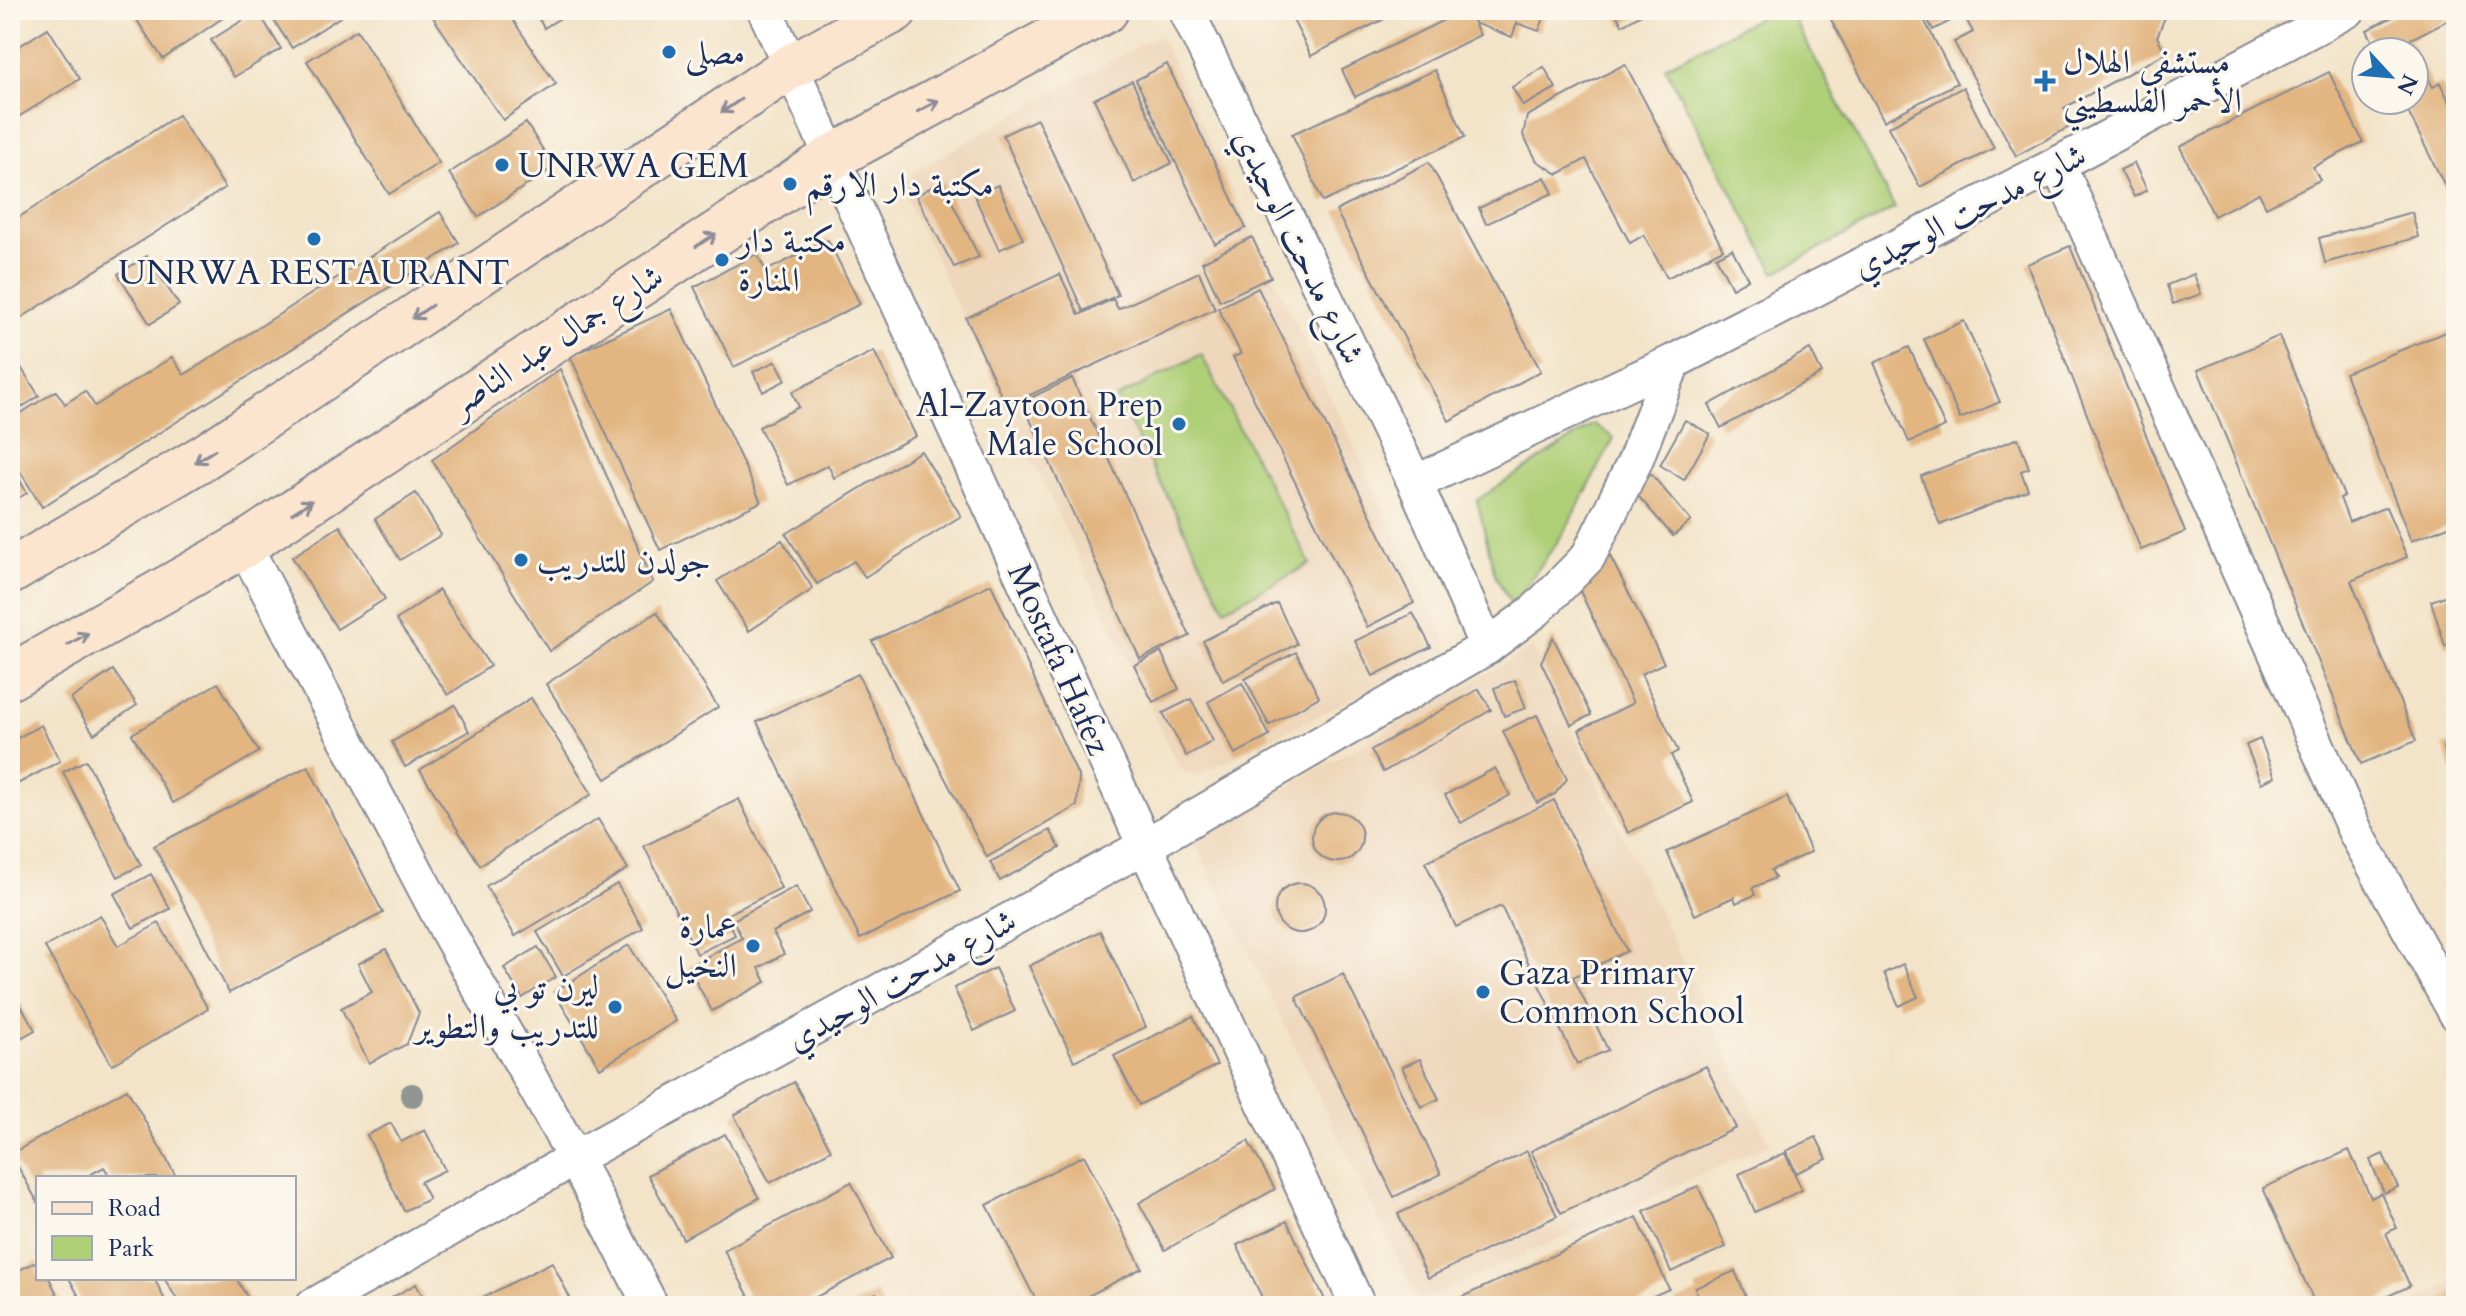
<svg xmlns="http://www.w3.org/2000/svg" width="2466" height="1316" viewBox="0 0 2466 1316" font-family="Cardo,Amiri,serif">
	<rect width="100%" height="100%" fill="#fbf7ec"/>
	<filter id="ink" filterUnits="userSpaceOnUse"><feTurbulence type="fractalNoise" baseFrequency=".0125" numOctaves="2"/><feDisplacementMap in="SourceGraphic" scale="16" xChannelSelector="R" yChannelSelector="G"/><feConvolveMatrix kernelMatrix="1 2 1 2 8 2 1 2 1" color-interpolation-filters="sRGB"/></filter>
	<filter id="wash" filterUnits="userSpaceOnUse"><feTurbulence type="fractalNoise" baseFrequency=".006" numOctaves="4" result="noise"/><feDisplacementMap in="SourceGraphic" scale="32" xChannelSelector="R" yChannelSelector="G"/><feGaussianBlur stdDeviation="1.8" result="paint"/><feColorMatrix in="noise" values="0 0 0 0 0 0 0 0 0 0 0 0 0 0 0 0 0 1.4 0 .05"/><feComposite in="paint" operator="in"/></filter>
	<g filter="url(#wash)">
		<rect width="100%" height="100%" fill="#f3e4c9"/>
		<!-- built -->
		<g fill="#eed7bb">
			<polygon points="1159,34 1450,649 1197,776 1185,773 1176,761 907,200 907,185 915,171"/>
			<polygon points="1533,647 1770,1144 1419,1302 1194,840"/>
			<polygon points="2456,1280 2456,1306 2408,1306"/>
		</g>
		<!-- green -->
		<g fill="#afcf77" stroke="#657f6a" stroke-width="2">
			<polygon points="1772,10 1789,10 1895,208 1775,273 1665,67"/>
			<polygon points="1201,354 1310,564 1225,609 1117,398"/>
			<polygon points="1594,424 1614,438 1565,531 1512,606 1495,575 1477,500"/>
		</g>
		<g id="blocks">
			<!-- building -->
			<g fill="#e2b581">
				<polygon points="130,10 234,10 163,59"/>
				<polygon points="267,10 351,10 292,48"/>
				<polygon points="428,10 506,10 556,84 503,120"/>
				<polygon points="534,10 573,10 544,28"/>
				<polygon points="633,10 667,10 657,16"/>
				<polygon points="1288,10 1402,10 1311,56"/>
				<polygon points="1464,10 1468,10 1474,23 1479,10 1547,10 1539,31 1517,23 1512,37 1474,23 1480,35 1355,97 1342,70"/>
				<polygon points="1614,10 1648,10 1622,25"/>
				<polygon points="1826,10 1919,10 1957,83 1884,121"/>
				<polygon points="1923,10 1952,10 1956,18 1933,30"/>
				<polygon points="1961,10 2168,10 2157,37 2166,53 2064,108 2073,125 2016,156 1954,42 1973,32"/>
				<polygon points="2406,10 2456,10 2456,16 2409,40 2433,87 2440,83 2456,115 2456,208 2402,100 2414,100 2414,52 2378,52 2367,30"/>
				<polygon points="258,11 281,49 234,77 211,40"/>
				<polygon points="48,28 80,79 10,122 10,52"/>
				<polygon points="357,30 439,163 389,194 307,61"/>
				<polygon points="1167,64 1246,228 1215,244 1136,80"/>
				<polygon points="1625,64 1723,249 1667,278 1644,235 1630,243 1586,159 1558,174 1537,161 1523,135 1527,116"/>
				<polygon points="1544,67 1556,88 1523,106 1512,87"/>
				<polygon points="1435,70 1465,137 1323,202 1292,134"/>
				<polygon points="2329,72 2363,142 2313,167 2320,180 2266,207 2259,193 2214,216 2180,147"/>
				<polygon points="1132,81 1172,163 1134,183 1094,99"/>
				<polygon points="1963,87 1994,148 1920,187 1888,127"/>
				<polygon points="178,115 225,188 10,325 10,223"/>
				<polygon points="1037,119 1118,295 1083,311 1003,135"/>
				<polygon points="526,123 554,167 478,217 449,173"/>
				<polygon points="1429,162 1541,371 1449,421 1336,211"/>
				<polygon points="2134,163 2147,190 2134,197 2120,170"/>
				<polygon points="1545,177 1553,193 1486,224 1479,208"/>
				<polygon points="942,181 979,257 954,267 916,196"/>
				<polygon points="998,185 1023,239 999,250 974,195"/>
				<polygon points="440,212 459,243 42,507 10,455 10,420 56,391 65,404 85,391 95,406 172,357 184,375"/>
				<polygon points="2412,212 2418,237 2325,263 2319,238"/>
				<polygon points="1252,237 1271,277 1220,301 1202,262"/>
				<polygon points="828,240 860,304 734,367 694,287 757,254 766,271"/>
				<polygon points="2070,246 2185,532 2141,550 2027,264"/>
				<polygon points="1732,249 1748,279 1732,288 1716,257"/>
				<polygon points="147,256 179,305 150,324 118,274"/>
				<polygon points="1199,272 1215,309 1006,406 966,318 1060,274 1079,315 1113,299 1118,309"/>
				<polygon points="2194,274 2201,294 2173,304 2167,285"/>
				<polygon points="1258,288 1414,603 1367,627 1233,357 1241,354 1218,308"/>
				<polygon points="671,309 761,502 660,550 570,356"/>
				<polygon points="1964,321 2000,402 1960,419 1924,339"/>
				<polygon points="2455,328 2456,523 2411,541 2345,373"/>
				<polygon points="2279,336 2344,496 2340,498 2349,522 2386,507 2407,557 2351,581 2416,741 2361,764 2198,370"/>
				<polygon points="1909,347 1945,427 1909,442 1874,363"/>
				<polygon points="1810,349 1822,373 1721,428 1709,405"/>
				<polygon points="10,350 39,396 10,415"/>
				<polygon points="874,351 916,436 834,478 828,465 788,485 759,427 799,407 792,392"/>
				<polygon points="776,361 786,380 763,392 753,372"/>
				<polygon points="560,369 653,582 549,651 432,460"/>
				<polygon points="1072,378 1190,636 1140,659 1022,402"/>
				<polygon points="1685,420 1710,434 1684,480 1660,465"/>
				<polygon points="2018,438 2029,468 2021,471 2028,490 1940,525 1921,476"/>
				<polygon points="921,451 961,516 865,577 854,561 817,584 786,534"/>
				<polygon points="10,463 27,493 10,503"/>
				<polygon points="1651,474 1691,521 1673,536 1633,490"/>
				<polygon points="416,493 441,535 400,560 375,519"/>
				<polygon points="340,526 385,599 337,629 292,557"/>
				<polygon points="782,540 813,589 749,631 717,581"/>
				<polygon points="1607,550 1664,663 1641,674 1678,751 1671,755 1693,802 1628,833 1579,730 1633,703 1580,591"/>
				<polygon points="991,584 1079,778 1077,806 987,857 872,641"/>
				<polygon points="439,590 490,666 448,695 396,620"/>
				<polygon points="2456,592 2456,642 2445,646 2431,601"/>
				<polygon points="1277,603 1297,644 1223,681 1203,641"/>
				<polygon points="657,612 718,707 606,779 546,684"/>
				<polygon points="1413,613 1431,647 1373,676 1355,641"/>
				<polygon points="1553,637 1591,715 1571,725 1541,662"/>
				<polygon points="1161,652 1179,689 1153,702 1134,665"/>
				<polygon points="1296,652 1319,697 1269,725 1245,679"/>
				<polygon points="113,670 137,705 94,734 71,699"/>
				<polygon points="858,674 960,891 860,939 757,722"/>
				<polygon points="1515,680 1526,708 1504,716 1494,688"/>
				<polygon points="218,683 259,752 173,803 132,734"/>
				<polygon points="1242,683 1270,736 1235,754 1208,702"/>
				<polygon points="1479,689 1491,710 1383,772 1371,750"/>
				<polygon points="531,698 592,794 480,865 420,770"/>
				<polygon points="1191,699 1213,741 1186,756 1163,713"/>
				<polygon points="455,705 469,731 405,767 392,742"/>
				<polygon points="1537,715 1567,779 1555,794 1537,803 1503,731"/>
				<polygon points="41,725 60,761 10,788 10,742"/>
				<polygon points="2260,739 2275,777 2261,783 2246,745"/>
				<polygon points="2456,741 2456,781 2443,746"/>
				<polygon points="86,760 141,865 118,877 63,772"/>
				<polygon points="308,766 383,913 229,993 154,846"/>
				<polygon points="1495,768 1510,795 1461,823 1445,795"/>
				<polygon points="1787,797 1811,852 1771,870 1775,878 1752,888 1755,895 1736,903 1734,897 1695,915 1667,852"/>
				<polygon points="739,799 781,888 726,915 735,935 697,954 644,846"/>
				<polygon points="1554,800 1627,951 1573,977 1608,1050 1577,1064 1501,906 1456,927 1425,862"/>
				<circle cx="1337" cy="837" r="25"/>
				<polygon points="598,819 628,869 515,936 486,886"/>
				<polygon points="1050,830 1060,848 1000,881 990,862"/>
				<polygon points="151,874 170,909 133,928 114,894"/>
				<circle cx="1300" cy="908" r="25"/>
				<polygon points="617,884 643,928 563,976 537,932"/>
				<polygon points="796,886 810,912 773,932 784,954 759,968 766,982 712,1011 688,967 742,938 733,920"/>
				<polygon points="100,915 118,946 159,923 208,1009 112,1065 45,947"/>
				<polygon points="1100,931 1146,1027 1074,1061 1029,966"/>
				<polygon points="629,945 676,1021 600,1068 554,992"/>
				<polygon points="538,947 556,977 522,998 504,968"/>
				<polygon points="386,949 419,1013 407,1044 369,1063 341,1008 372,992 358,964"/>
				<polygon points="1903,964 1918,997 1899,1006 1884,973"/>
				<polygon points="995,968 1015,1011 974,1031 954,988"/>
				<polygon points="1343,974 1441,1174 1394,1197 1296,997"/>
				<polygon points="10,986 35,1030 10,1044"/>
				<polygon points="1193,1016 1217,1065 1139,1105 1114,1056"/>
				<polygon points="1420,1059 1439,1099 1421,1107 1402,1067"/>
				<polygon points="1706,1066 1736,1128 1561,1213 1531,1151"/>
				<polygon points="794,1082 831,1150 770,1183 734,1115"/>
				<polygon points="127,1089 177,1178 111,1178 104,1167 84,1178 38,1178 38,1203 11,1154"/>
				<polygon points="391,1123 401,1142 425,1130 445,1170 420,1182 429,1199 404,1211 367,1135"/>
				<polygon points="725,1134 759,1198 683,1239 648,1175"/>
				<polygon points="1816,1137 1827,1159 1796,1173 1786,1151"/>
				<polygon points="1248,1141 1275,1189 1165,1250 1139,1203"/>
				<polygon points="2349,1150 2371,1198 2381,1193 2397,1228 2386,1233 2410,1286 2366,1306 2316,1306 2263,1188"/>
				<polygon points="1527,1151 1557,1216 1428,1278 1398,1214"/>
				<polygon points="1785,1153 1802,1190 1755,1212 1739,1174"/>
				<polygon points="2383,1154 2398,1187 2384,1193 2370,1160"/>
				<polygon points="1084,1155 1142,1268 1069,1306 1039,1306 987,1205"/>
				<polygon points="851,1182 891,1258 799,1306 754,1306 724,1250"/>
				<polygon points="1698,1186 1726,1247 1671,1272 1644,1211"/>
				<polygon points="1637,1217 1669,1289 1631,1306 1442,1306"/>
				<polygon points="1287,1221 1328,1306 1266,1306 1237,1245"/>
				<polygon points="38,1261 38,1278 49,1278 63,1306 10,1306 10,1262 15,1272"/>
				<polygon points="552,1262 574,1306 472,1306 471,1304"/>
				<polygon points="1735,1271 1750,1306 1677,1306 1675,1302 1697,1293 1695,1288"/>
				<polygon points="69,1278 154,1278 168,1306 84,1306"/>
				<polygon points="164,1278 236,1278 252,1305 181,1306"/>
				<polygon points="416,1284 428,1306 377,1306"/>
				<polygon points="2456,1291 2456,1306 2429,1306"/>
				<polygon points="876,1293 883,1306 851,1306"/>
			</g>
		</g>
	</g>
	<g filter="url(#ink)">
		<use href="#blocks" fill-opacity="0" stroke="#878a94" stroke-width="2"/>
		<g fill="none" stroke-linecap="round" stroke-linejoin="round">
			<!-- minor casing -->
			<g stroke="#878a94" stroke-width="38">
				<g id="minor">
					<polyline points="765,10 1145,846 1358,1306"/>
					<polyline points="1186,10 1415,483 1487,647"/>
					<polyline points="2058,164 2356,833 2456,1013"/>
					<polyline points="1415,483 1673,362 2058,164 2348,10"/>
					<polyline points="244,545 448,932 575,1158 651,1306"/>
					<polyline points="313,1306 575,1158 1145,846 1487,647 1536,610 1588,557 1635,461 1673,362"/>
				</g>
			</g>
			<!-- secondary casing -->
			<g stroke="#878a94" stroke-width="48">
				<g id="secondary">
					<polyline points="10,572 204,457 790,67 895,10"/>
					<polyline points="10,677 244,545 833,157 1106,10"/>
				</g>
			</g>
			<!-- minor -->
			<use href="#minor" stroke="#fff" stroke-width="34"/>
			<!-- secondary -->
			<use href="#secondary" stroke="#fbe5cf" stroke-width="44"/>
		</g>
		<!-- trees -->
		<circle fill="#919691" cx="412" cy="1095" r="12"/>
		<!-- one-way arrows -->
		<defs><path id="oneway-shaft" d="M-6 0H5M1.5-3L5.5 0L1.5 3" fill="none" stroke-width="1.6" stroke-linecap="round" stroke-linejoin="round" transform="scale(2)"/></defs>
		<g stroke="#8b8a96">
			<use href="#oneway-shaft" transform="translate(731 106) rotate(146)"/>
			<use href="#oneway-shaft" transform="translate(928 106) rotate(-28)"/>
			<use href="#oneway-shaft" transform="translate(706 240) rotate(-33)"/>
			<use href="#oneway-shaft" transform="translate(422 312) rotate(146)"/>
			<use href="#oneway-shaft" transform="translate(205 456) rotate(148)"/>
			<use href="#oneway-shaft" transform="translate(302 507) rotate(-33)"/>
			<use href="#oneway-shaft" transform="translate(78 639) rotate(-29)"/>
		</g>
	</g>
	<!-- markers -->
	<g fill="#1f6fb2" stroke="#fbf7ec" stroke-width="3">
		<circle cx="669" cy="52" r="8"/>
		<path d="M2041 69h8v8h8v8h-8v8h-8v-8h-8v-8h8z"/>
		<circle cx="502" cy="165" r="8"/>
		<circle cx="790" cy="184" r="8"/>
		<circle cx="314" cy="239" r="8"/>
		<circle cx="722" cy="260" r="8"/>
		<circle cx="1179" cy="424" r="8"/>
		<circle cx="521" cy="560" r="8"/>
		<circle cx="753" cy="946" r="8"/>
		<circle cx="1483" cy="992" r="8"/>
		<circle cx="615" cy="1007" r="8"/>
	</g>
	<g text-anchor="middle" stroke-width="6" stroke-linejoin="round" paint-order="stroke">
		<!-- poi labels -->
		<g font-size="34" fill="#1b2f5e" stroke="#fbf7ec" text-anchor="start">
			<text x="685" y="64">مصلى</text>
			<text x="2063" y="73">مستشفى الهلال<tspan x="2063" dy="39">الأحمر الفلسطيني</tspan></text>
			<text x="518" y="177">UNRWA GEM</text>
			<text x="806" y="196">مكتبة دار الارقم</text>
			<text x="738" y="252">مكتبة دار<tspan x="738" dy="39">المنارة</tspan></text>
			<text x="314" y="284" text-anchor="middle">UNRWA RESTAURANT</text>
			<text x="1163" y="416" text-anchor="end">Al-Zaytoon Prep<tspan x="1163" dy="39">Male School</tspan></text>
			<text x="537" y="572">جولدن للتدريب</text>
			<text x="737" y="938" text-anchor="end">عمارة<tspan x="737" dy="39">النخيل</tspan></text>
			<text x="1499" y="984">Gaza Primary<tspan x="1499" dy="39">Common School</tspan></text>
			<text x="599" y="999" text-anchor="end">ليرن تو بي<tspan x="599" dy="39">للتدريب والتطوير</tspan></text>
		</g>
		<!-- street labels -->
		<g font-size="34" fill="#1b2f5e" stroke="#fbf7ec">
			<text transform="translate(1969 210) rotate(-27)" y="12">شارع مدحت الوحيدي</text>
			<text transform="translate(1300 246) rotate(64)" y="12">شارع مدحت الوحيدي</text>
			<text transform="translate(556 339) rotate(-33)" y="12">شارع جمال عبد الناصر</text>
			<text transform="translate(1060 659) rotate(66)" y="12">Mostafa Hafez</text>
			<text transform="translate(901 979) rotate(-29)" y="12">شارع مدحت الوحيدي</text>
		</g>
	</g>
	<!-- margin -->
	<rect width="2466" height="1316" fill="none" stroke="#fbf7ec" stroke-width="40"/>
	<!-- legend -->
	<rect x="36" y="1176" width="260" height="104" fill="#fbf7ec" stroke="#a1a7b3" stroke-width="2"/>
	<rect x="52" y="1202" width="40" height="12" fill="#fbe5cf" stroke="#a1a7b3" stroke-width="2"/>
	<text x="108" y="1216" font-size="24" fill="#1b2f5e">Road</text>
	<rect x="52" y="1236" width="40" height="24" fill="#afcf77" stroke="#a1a7b3" stroke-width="2"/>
	<text x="108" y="1256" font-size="24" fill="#1b2f5e">Park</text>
	<!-- north arrow -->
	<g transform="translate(2390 76) rotate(116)"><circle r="38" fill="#fbf7ec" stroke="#a1a7b3" stroke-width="2"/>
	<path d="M0-6L14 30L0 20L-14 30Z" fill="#1f6fb2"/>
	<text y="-12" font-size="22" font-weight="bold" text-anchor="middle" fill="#1b2f5e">N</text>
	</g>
</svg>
